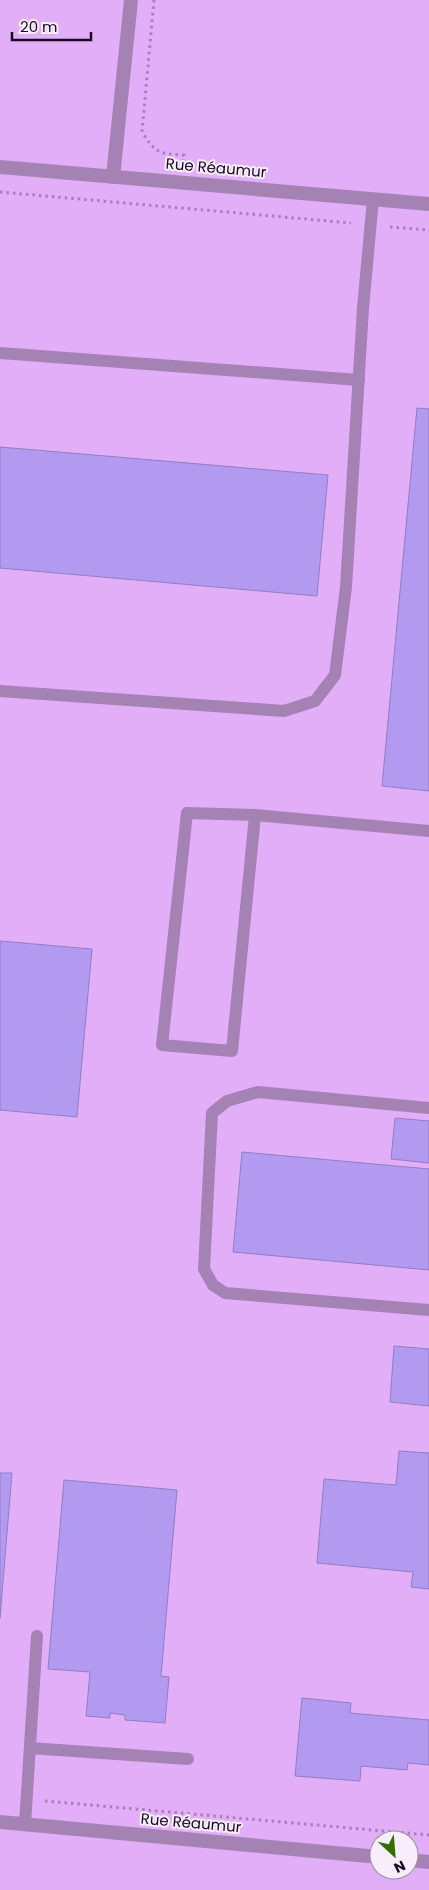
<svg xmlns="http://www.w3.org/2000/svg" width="429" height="1890" viewBox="0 0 429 1890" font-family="Poppins,sans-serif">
	<rect width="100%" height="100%" fill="#ebbcff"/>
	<!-- built -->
	<path fill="#e1aef7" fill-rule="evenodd" d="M0 0H429V1890H0ZM379 1840H409V1870H379Z"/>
	<!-- building -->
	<g fill="#b19af0" stroke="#917ec4">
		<polygon points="417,408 429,409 429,791 382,786"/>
		<polygon points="0,447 328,475 317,596 0,568"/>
		<polygon points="0,941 92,949 77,1117 0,1110"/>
		<polygon points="395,1118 429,1121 429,1163 391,1159"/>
		<polygon points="242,1152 429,1169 429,1270 233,1252"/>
		<polygon points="394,1346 429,1349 429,1406 390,1402"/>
		<polygon points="399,1451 429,1453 429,1589 411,1587 413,1572 317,1563 324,1479 396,1485"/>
		<polygon points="0,1473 12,1473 0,1618"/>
		<polygon points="64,1480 177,1490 161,1676 169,1677 165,1723 125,1720 125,1715 110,1713 110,1718 86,1716 90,1672 48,1669"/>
		<polygon points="302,1698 351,1703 350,1713 429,1720 429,1765 408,1763 407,1770 361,1766 360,1781 295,1776"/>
	</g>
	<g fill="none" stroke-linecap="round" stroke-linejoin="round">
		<!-- path -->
		<g stroke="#a681b6" stroke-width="3" stroke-dasharray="2.5 4" stroke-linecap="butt">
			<path d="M154 0 142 132C156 154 160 154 184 155L183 164"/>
			<polyline points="0,192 351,223"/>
			<polyline points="390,227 429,230"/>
			<polyline points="45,1801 429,1835"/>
		</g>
		<!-- service -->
		<g stroke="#a582b4" stroke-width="12">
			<polyline points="0,353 359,380"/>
			<polyline points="0,691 284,711 315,701 335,675 346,587 363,308 373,199"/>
			<polyline points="255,815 232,1051 162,1045 187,813 255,815 429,831"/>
			<polyline points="429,1108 258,1092 227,1101 212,1113 204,1269 213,1285 225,1293 429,1310"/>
			<polyline points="30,1748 188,1759"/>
			<polyline points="25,1824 37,1636"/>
		</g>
		<!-- minor -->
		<g stroke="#a582b4" stroke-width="14">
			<polyline points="0,167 429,204"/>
			<polyline points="113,177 131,0"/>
			<polyline points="0,1822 379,1857"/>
			<polyline points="409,1860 429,1862"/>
		</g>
	</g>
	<g text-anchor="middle" stroke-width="4" stroke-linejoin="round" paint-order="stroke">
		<!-- street labels -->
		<g font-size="15" fill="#1a0820" stroke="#f7edfb">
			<text transform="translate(216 168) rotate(5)" y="5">Rue Réaumur</text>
			<text transform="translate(191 1823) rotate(5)" y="5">Rue Réaumur</text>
		</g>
	</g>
	<!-- north arrow -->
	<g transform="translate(394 1855) rotate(154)"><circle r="24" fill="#f7edfb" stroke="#9f91a3"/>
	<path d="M0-4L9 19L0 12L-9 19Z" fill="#347000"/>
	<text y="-8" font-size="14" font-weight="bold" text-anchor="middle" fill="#1a0820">N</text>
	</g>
	<!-- scale -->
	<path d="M12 32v8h79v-8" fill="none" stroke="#1a0820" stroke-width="2.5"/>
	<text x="20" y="32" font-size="15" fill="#1a0820" stroke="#f7edfb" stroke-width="4" paint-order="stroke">20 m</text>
</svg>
